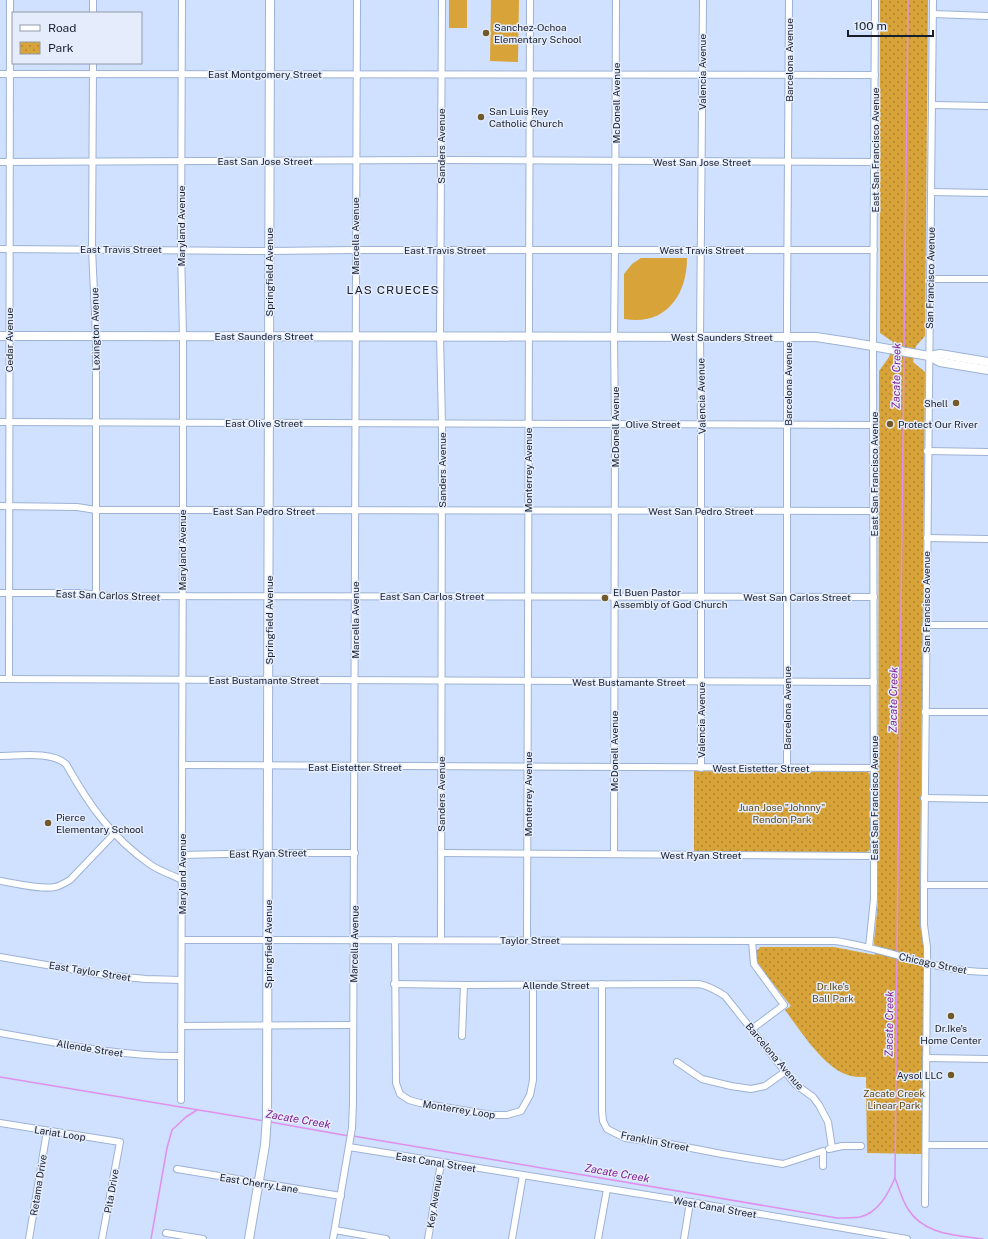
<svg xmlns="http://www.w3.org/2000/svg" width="988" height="1239" viewBox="0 0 988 1239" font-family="'Public Sans',sans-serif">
	<defs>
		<pattern id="park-dots" width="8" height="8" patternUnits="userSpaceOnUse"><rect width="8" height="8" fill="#d8a439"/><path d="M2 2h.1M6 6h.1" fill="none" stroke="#ae8530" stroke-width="1.8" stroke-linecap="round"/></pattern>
	</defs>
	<rect width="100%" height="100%" fill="#cfe1fe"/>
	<!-- grass -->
	<g fill="#d8a439">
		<rect x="449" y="0" width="18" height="28"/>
		<polygon points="491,0 519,0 518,62 490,61"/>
		<path d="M641 258H687C687 296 665 326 624 319V274L632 264Z"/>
	</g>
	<!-- park -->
	<g fill="url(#park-dots)">
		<path d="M880 0H928L925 336 916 346 913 362 925 372 920 901 924 949 922 1154 867 1153 866 1077C859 1077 852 1077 845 1074 822 1065 800 1030 785 1010L791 1006 759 966 756 958V950H758L760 947H834L875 955 874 941 878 903 879 371 889 357 893 342 880 333Z"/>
		<polygon points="694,771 868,772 870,775 870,849 869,851 863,853 694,853"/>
	</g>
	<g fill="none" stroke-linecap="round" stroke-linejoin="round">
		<!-- stream -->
		<g stroke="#e08fef" stroke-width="1.5">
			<polyline points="904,348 908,0"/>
			<polyline points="897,954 904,354"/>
			<polyline points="0,1077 265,1121"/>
			<polyline points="270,1122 349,1136"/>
			<path d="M353 1136 837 1218C844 1218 853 1218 860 1217 878 1213 888 1194 895 1178L897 958"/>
			<path d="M895 1178C899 1188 902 1200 908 1209 924 1235 956 1235 983 1239"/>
			<polyline points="151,1239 167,1148 172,1130 186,1117 197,1110"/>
		</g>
		<!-- minor casing -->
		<g stroke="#9db2d5" stroke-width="8">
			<g id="minor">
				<polyline points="93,13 93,0"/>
				<polyline points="933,14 988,16"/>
				<polyline points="93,63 92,249 96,336 96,595"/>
				<polyline points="0,74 875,75"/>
				<polyline points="932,105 988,106"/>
				<polyline points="0,162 441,160 875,162"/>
				<polyline points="931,192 988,193"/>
				<polyline points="0,249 269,251 355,250 874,250"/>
				<polyline points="930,279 988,279"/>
				<polyline points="0,422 874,425"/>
				<polyline points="927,451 988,452"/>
				<polyline points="0,506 77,507 96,510 183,510 874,511"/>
				<polyline points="927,538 988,539"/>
				<polyline points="0,593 81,593 108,596 874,597"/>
				<polyline points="926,625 988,625"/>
				<polyline points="0,679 874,682"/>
				<polyline points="9,679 10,0"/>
				<polyline points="925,712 988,712"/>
				<path d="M0 756C19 756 51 751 66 764 89 805 111 837 151 865 160 871 172 875 182 880"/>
				<polyline points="182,765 874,768"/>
				<polyline points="701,768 701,424 700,337 703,0"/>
				<polyline points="787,768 787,312 789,0"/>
				<polyline points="924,798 988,799"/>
				<polyline points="441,853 874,856"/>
				<polyline points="614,854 615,424 614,337 615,250 616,0"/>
				<polyline points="182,855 269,853 355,853"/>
				<path d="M0 881C15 883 40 890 55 887 60 886 65 883 70 880L114 834"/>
				<polyline points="924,885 988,885"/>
				<path d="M182 940 835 941C887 948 935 972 988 972"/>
				<polyline points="395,940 396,1083 400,1094 409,1100 420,1103 492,1115 507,1115 521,1111 530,1095 533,1080 533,985"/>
				<polyline points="441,940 442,424 440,336 442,0"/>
				<polyline points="527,940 530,0"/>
				<polyline points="752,941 754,964 784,1005 752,1029"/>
				<polyline points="869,947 874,899 873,346 875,0"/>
				<polyline points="0,957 104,975 146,979 181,980"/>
				<path d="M394 984 464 985 699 984C709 986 716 990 725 996L795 1084 813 1097 819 1105 828 1122 832 1148"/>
				<polyline points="602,984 602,1111 603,1121 607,1129 625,1138 665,1143 722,1154 783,1164 823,1151 823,1166"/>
				<polyline points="181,1026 353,1025"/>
				<path d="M0 1033C60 1043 120 1057 181 1056"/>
				<polyline points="462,1036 464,985"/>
				<polyline points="926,1058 988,1059"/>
				<polyline points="677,1062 702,1079 731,1086 751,1089 765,1086 786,1071"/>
				<polyline points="181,1100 183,510 183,336 181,249 182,0"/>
				<polyline points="0,1123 120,1142 102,1239"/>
				<polyline points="926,1145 988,1145"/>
				<polyline points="349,1147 690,1202 907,1239"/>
				<polyline points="829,1149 842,1146 861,1146"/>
				<polyline points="177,1169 341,1196"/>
				<polyline points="925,1204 927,964 927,947 924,925 924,885 933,0"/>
				<polyline points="335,1230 386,1239"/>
				<polyline points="166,1233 203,1239"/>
				<polyline points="29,1239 47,1131"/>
				<polyline points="333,1239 352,1128 353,1103 357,0"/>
				<polyline points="428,1239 441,1163"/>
				<polyline points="512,1239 523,1175"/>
				<polyline points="598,1239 607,1189"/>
				<polyline points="684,1239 690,1202"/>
			</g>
		</g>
		<!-- major casing -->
		<g stroke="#9db2d5" stroke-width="10">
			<g id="major">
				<polyline points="0,336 816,337 849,342 929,356 940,362 988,370"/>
				<polyline points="929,356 940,354 988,362"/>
				<polyline points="249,1239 265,1145 267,1117 270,0"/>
			</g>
		</g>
		<!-- minor -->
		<use href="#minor" stroke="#fff" stroke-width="6"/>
		<!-- major -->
		<use href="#major" stroke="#fff" stroke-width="8"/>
	</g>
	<!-- markers -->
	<g fill="#72592a" stroke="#e5edfd" stroke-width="1.5">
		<circle cx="486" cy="33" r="4"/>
		<circle cx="481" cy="117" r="4"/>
		<circle cx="956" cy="403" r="4"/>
		<circle cx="890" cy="424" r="4"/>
		<circle cx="605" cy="598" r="4"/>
		<circle cx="48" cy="823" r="4"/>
		<circle cx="951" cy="1016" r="4"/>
		<circle cx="951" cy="1075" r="4"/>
	</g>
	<g text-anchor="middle" stroke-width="3" stroke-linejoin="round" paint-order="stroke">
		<!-- poi labels -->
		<g font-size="10" fill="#171e2c" stroke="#e5edfd" text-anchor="start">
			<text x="494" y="31">Sanchez-Ochoa<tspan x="494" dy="12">Elementary School</tspan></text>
			<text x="489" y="115">San Luis Rey<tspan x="489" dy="12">Catholic Church</tspan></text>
			<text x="948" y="407" text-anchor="end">Shell</text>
			<text x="898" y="428">Protect Our River</text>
			<text x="613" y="596">El Buen Pastor<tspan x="613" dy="12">Assembly of God Church</tspan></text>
			<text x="56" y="821">Pierce<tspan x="56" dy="12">Elementary School</tspan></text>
			<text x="951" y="1032" text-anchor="middle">Dr.Ike's<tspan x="951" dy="12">Home Center</tspan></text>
			<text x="943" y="1079" text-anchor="end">Aysol LLC</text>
		</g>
		<!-- street labels -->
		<g font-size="10" fill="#171e2c" stroke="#e5edfd">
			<text transform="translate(789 60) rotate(-90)" y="4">Barcelona Avenue</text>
			<text transform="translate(702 72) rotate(-90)" y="4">Valencia Avenue</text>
			<text x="265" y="78">East Montgomery Street</text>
			<text transform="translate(616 103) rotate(-90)" y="4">McDonell Avenue</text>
			<text transform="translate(441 146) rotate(-90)" y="4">Sanders Avenue</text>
			<text transform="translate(875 150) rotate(-90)" y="4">East San Francisco Avenue</text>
			<text x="265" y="165">East San Jose Street</text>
			<text x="702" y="166">West San Jose Street</text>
			<text transform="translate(181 226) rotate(-90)" y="4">Maryland Avenue</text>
			<text transform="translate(355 236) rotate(-90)" y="4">Marcella Avenue</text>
			<text x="121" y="253">East Travis Street</text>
			<text x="445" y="254">East Travis Street</text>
			<text x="702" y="254">West Travis Street</text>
			<text transform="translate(269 272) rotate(-90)" y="4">Springfield Avenue</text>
			<text transform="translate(930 278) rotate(-89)" y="4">San Francisco Avenue</text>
			<text transform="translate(95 329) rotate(-91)" y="4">Lexington Avenue</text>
			<text x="264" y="340">East Saunders Street</text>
			<text x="722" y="341">West Saunders Street</text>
			<text transform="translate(9 340) rotate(-90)" y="4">Cedar Avenue</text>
			<text transform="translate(788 384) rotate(-90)" y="4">Barcelona Avenue</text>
			<text transform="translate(701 396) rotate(-91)" y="4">Valencia Avenue</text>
			<text x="264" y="427">East Olive Street</text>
			<text x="653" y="428">Olive Street</text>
			<text transform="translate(615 427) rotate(-90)" y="4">McDonell Avenue</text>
			<text transform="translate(442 470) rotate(-90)" y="4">Sanders Avenue</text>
			<text transform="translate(528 470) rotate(-90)" y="4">Monterrey Avenue</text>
			<text transform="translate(874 474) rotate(-90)" y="4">East San Francisco Avenue</text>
			<text x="264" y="515">East San Pedro Street</text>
			<text x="701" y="515">West San Pedro Street</text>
			<text transform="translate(182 550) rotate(-90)" y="4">Maryland Avenue</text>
			<text transform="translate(108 595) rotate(2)" y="4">East San Carlos Street</text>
			<text x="432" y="600">East San Carlos Street</text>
			<text x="797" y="601">West San Carlos Street</text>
			<text transform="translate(926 602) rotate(-90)" y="4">San Francisco Avenue</text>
			<text transform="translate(269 620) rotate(-90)" y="4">Springfield Avenue</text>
			<text transform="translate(355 620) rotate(-90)" y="4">Marcella Avenue</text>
			<text x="264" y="684">East Bustamante Street</text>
			<text x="629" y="686">West Bustamante Street</text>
			<text transform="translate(787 708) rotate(-90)" y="4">Barcelona Avenue</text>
			<text transform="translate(701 720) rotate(-90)" y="4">Valencia Avenue</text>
			<text transform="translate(614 751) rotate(-90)" y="4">McDonell Avenue</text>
			<text x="355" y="771">East Eistetter Street</text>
			<text x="761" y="772">West Eistetter Street</text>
			<text transform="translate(441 794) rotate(-90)" y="4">Sanders Avenue</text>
			<text transform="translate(528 794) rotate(-90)" y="4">Monterrey Avenue</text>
			<text transform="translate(874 798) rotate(-90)" y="4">East San Francisco Avenue</text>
			<text transform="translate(268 853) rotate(-1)" y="4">East Ryan Street</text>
			<text x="701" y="859">West Ryan Street</text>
			<text transform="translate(182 874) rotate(-90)" y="4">Maryland Avenue</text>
			<text x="530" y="944">Taylor Street</text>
			<text transform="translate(268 944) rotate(-90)" y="4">Springfield Avenue</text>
			<text transform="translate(354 944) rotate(-89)" y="4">Marcella Avenue</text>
			<text transform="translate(933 963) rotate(12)" y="4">Chicago Street</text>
			<text transform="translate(90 971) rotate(9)" y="4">East Taylor Street</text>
			<text x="556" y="989">Allende Street</text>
			<text transform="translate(90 1048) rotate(9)" y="4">Allende Street</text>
			<text transform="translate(775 1056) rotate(50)" y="4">Barcelona Avenue</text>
			<text transform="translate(459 1109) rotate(9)" y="4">Monterrey Loop</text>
			<text transform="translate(60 1133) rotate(9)" y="4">Lariat Loop</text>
			<text transform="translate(655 1141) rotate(11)" y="4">Franklin Street</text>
			<text transform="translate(436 1162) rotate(9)" y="4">East Canal Street</text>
			<text transform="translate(259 1183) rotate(9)" y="4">East Cherry Lane</text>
			<text transform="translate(38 1185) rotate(-81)" y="4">Retama Drive</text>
			<text transform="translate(111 1191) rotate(-80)" y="4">Pita Drive</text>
			<text transform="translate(434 1201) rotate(-81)" y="4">Key Avenue</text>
			<text transform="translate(715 1207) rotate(10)" y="4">West Canal Street</text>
		</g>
		<!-- park labels -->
		<g font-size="10" fill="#634a17" stroke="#e5edfd">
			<text x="782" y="811">Juan Jose "Johnny"<tspan x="782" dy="12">Rendon Park</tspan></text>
			<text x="833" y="990">Dr.Ike's<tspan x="833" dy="12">Ball Park</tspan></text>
			<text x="894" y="1097">Zacate Creek<tspan x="894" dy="12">Linear Park</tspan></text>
		</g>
		<!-- water labels -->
		<g font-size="11" font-style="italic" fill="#811e91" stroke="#e5edfd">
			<text transform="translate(896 376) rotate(-89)" y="4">Zacate Creek</text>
			<text transform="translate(893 700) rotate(-89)" y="4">Zacate Creek</text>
			<text transform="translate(889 1024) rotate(-89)" y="4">Zacate Creek</text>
			<text transform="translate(298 1119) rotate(10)" y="4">Zacate Creek</text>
			<text transform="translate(617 1173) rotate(10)" y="4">Zacate Creek</text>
		</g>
		<!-- quarter labels -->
		<g font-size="12" letter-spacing="1" fill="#171e2c" stroke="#e5edfd">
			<text x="393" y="294">LAS CRUECES</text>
		</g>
	</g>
	<!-- legend -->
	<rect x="12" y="12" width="130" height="52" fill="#e5edfd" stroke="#939aa9"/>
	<rect x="20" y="25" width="20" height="6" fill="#ffffff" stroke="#939aa9"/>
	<text x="48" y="32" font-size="12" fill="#171e2c">Road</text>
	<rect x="20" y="42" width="20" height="12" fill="url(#park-dots)" stroke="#939aa9"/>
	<text x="48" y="52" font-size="12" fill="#171e2c">Park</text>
	<!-- scale -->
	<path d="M848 30v6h85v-6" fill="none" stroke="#171e2c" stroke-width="2"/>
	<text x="854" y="30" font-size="12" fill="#171e2c" stroke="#e5edfd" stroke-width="3" paint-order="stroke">100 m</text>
</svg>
